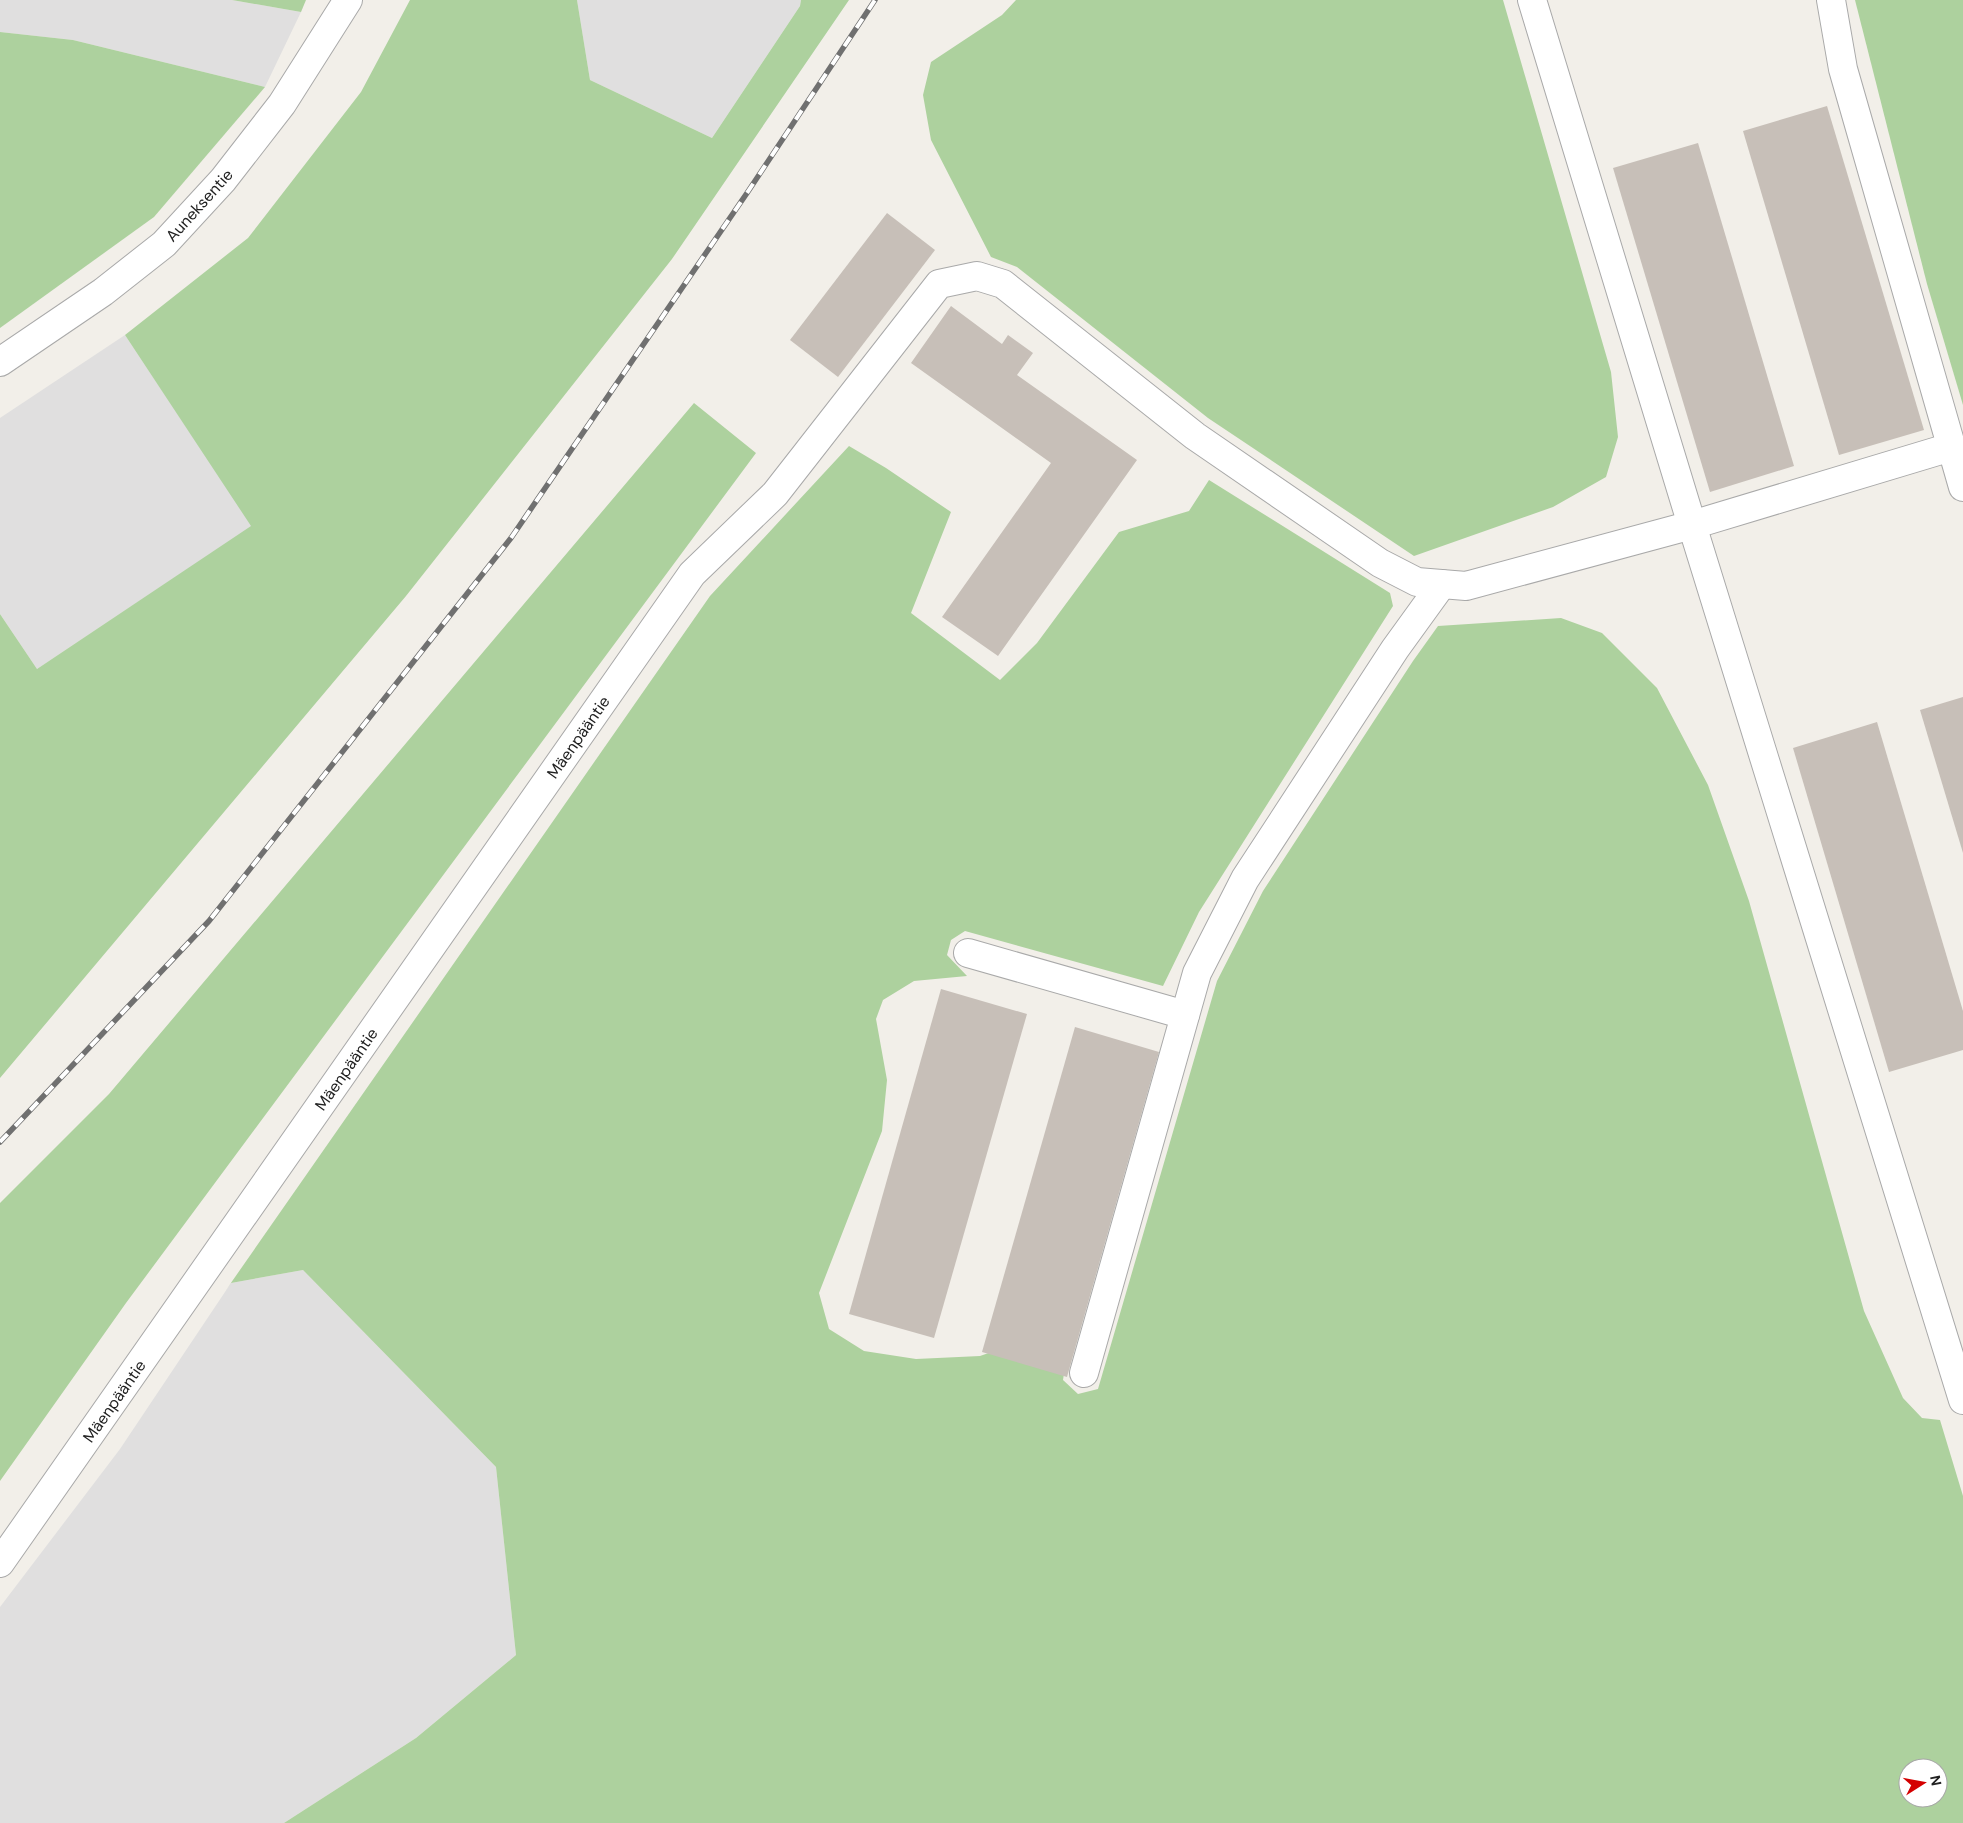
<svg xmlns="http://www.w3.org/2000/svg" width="1963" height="1823" viewBox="0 0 1963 1823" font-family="'DM Sans',sans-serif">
	<rect width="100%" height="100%" fill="#f2efe9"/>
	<!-- residential -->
	<g fill="#e0dfdf">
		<polygon points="0,0 232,0 301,12 265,87 73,40 0,32"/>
		<polygon points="577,0 801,0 800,6 712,138 590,80"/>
		<polygon points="125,335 252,526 37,669 0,614 0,418"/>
		<polygon points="303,1270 496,1467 516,1655 416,1738 284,1823 0,1823 0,1607 120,1449 231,1283"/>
	</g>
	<!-- forest -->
	<g fill="#add19e" fill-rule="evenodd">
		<polygon points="232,0 306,0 301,12"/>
		<polygon points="410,0 577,0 590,80 712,138 800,6 801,0 849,0 672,259 406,596 0,1078 0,614 37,669 251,526 125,335 248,238 361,92"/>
		<polygon points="1016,0 1503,0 1611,372 1618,437 1606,477 1553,507 1414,556 1208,418 1017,267 991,257 931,140 923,95 931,62 1002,15"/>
		<polygon points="1855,0 1963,0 1963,405 1927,284"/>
		<polygon points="0,32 73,40 265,87 154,217 0,328"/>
		<polygon points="694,403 756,453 126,1303 0,1481 0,1203 109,1094"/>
		<path d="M849 446 886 468 951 512 911 613 1000 680 1037 643 1119 532 1189 511 1209 480 1390 593 1393 606 1199 912 1163 986 965 931 951 940 947 955 967 976 914 981 883 1000 876 1019 887 1080 882 1131 819 1293 829 1329 864 1351 916 1359 980 1356 1034 1337 1074 1310 1063 1380 1078 1394 1098 1389 1217 981 1263 891 1413 661 1438 626 1561 618 1602 633 1657 688 1708 785 1749 901 1864 1311 1903 1398 1922 1418 1940 1420 1963 1496V1823H284L416 1738 516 1655 496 1467 303 1270 231 1283 226 1290 710 596ZM1908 1768H1938V1798H1908Z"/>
	</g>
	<!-- building -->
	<g fill="#c7bfb8">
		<polygon points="1827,106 1924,430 1839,455 1743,131"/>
		<polygon points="1698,143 1794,466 1710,492 1613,168"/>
		<polygon points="887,213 935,250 838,377 790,340"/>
		<polygon points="951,306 1002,344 1008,335 1033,353 1017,375 1137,460 998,656 942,617 1051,463 911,363"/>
		<polygon points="1963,697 1963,853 1920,710"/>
		<polygon points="1877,722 1963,1011 1963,1050 1889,1072 1793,748"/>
		<polygon points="941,989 1027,1014 934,1338 849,1314"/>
		<polygon points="1075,1027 1159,1052 1067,1377 982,1352"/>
	</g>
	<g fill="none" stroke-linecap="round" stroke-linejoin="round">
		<!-- minor casing -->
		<g stroke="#a9a9a9" stroke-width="30">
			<g id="minor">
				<polyline points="1532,0 1692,525 1963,1400"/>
				<polyline points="1831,0 1843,69 1963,487"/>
				<polyline points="0,362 103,292 164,244 223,180 282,104 348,0"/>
				<polyline points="968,953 1185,1015"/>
				<polyline points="1084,1373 1197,973 1245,879 1395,649 1442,584"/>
				<polyline points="0,1563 692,574 775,494 939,284 977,276 1003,284 1195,436 1380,563 1417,582 1466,586 1692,525 1951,447"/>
			</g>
		</g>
		<!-- minor -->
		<use href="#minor" stroke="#fff" stroke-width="28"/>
		<!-- rail casing -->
		<g stroke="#707070" stroke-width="5.5">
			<polyline id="rail" points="0,1142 209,921 511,538 747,193 875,0"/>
		</g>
		<!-- rail -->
		<use href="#rail" stroke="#fff" stroke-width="4" stroke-dasharray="11" stroke-linecap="butt"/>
	</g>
	<g text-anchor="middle" stroke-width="4.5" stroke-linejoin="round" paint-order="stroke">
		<!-- street labels -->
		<g font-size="16" fill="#222" stroke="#fff">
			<text transform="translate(199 205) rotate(-48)" y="6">Auneksentie</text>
			<text transform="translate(578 737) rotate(-55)" y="6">Mäenpääntie</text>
			<text transform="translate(346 1069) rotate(-55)" y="6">Mäenpääntie</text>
			<text transform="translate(114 1401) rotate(-55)" y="6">Mäenpääntie</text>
		</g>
	</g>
	<!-- north arrow -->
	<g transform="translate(1923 1783) rotate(79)"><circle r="24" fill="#ffffff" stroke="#a7a7a7"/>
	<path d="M0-4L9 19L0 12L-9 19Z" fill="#d40000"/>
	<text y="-8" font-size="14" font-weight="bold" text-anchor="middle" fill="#222222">N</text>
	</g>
</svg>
